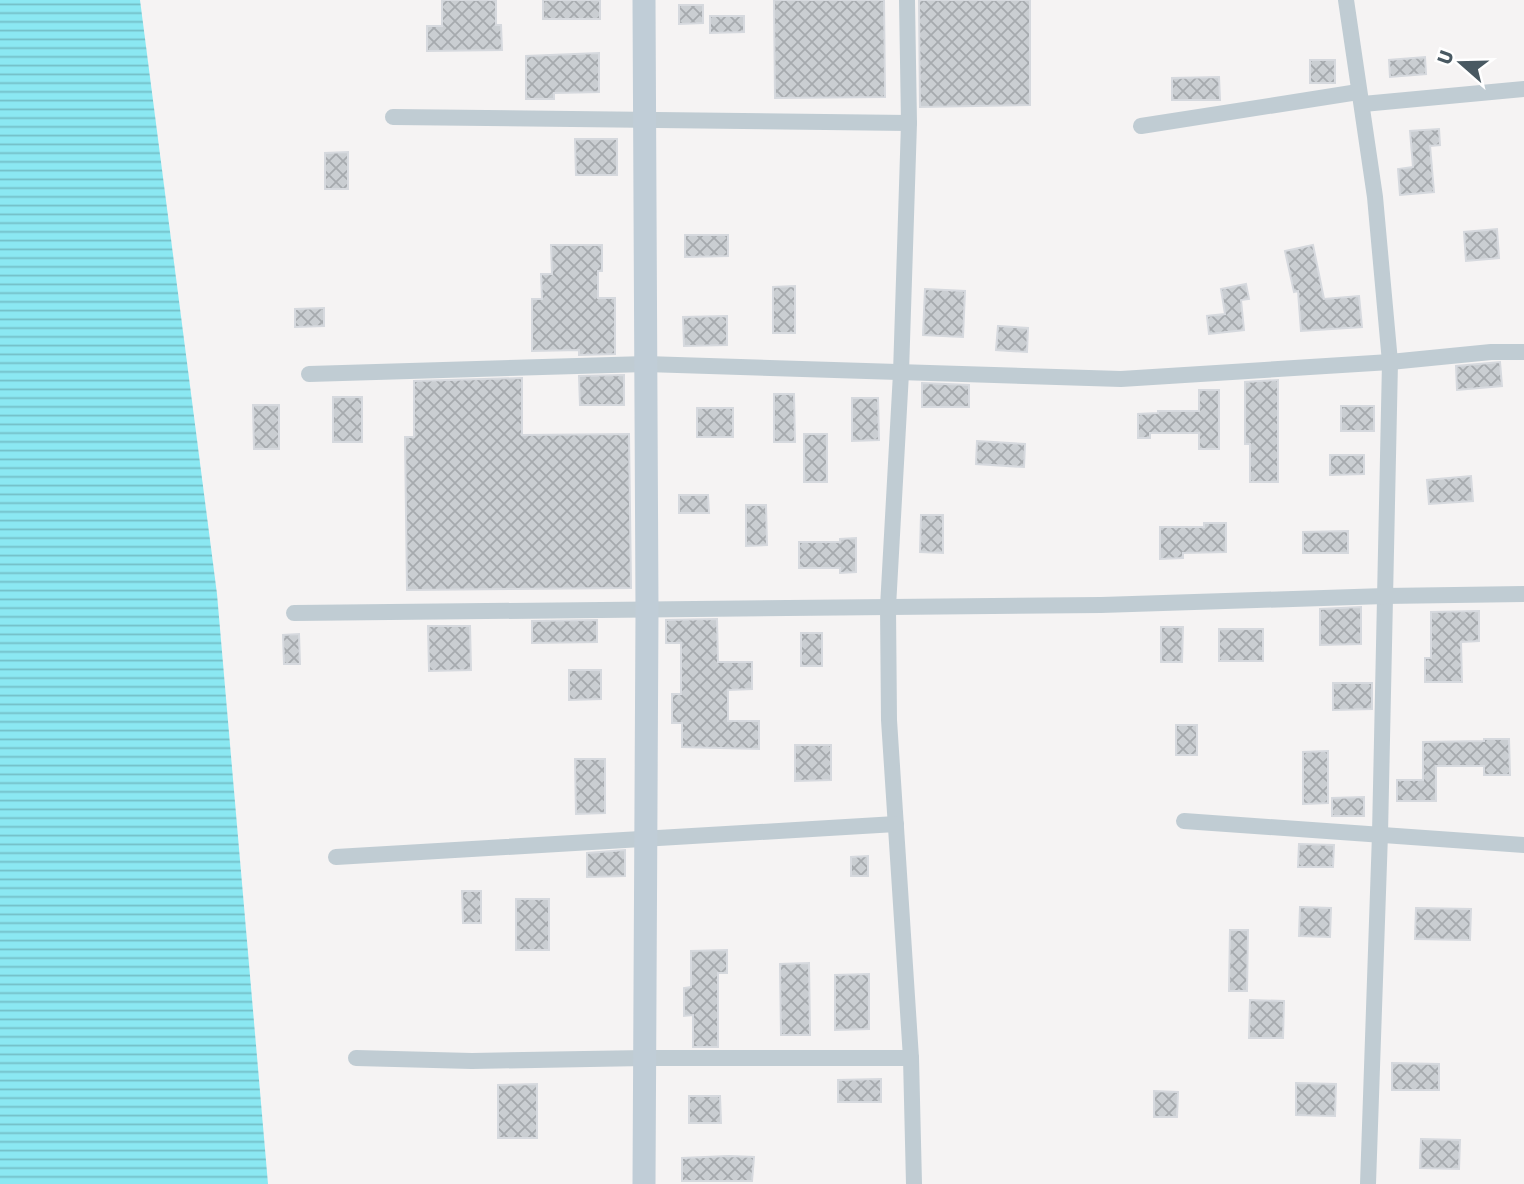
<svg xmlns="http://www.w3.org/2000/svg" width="1524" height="1184" viewBox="0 0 1524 1184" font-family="Jost,sans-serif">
	<defs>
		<pattern id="water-rules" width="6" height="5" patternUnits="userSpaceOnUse" patternTransform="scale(1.75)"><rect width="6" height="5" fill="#8be8f2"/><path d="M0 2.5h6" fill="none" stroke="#74bfc7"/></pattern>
		<pattern id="building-cross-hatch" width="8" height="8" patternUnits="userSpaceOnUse" patternTransform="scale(1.75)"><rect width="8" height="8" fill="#caced2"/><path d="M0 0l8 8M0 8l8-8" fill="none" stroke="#a6aaae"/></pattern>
	</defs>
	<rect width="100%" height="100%" fill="#f5f3f3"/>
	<!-- water -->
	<polygon fill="url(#water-rules)" points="0,0 140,0 217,594 268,1184 0,1184"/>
	<!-- building -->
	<g fill="url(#building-cross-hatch)" stroke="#d6d9de" stroke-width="2">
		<polygon points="442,0 496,0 496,25 501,25 502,50 427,51 427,26 442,26"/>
		<rect x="543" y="0" width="57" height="19"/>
		<polygon points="774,0 884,0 885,97 775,98"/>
		<polygon points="919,0 1030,0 1030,105 920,107"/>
		<polygon points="679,5 703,5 703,23 679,24"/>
		<polygon points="710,16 744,16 744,32 710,33"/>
		<polygon points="599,53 599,92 554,93 554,99 526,99 526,56"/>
		<polygon points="1425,57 1426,74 1390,77 1389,60"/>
		<rect x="1310" y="60" width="25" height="23"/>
		<polygon points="1219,77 1220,100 1172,100 1172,78"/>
		<polygon points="1439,129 1440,145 1430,146 1434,192 1400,195 1398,169 1413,167 1410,131"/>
		<polygon points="575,139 617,139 617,175 576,175"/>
		<polygon points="348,152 348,189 325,189 325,153"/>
		<polygon points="1497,229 1499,258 1466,261 1464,232"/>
		<polygon points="685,235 728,235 728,256 685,257"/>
		<polygon points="551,245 602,245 602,271 598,271 598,298 615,298 615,354 579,355 579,350 532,351 532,299 542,299 541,274 552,274"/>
		<polygon points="1313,245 1324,299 1359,296 1362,327 1301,331 1298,291 1294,292 1285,251"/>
		<polygon points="1246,284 1249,299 1241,300 1244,330 1209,334 1207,316 1225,314 1221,289"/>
		<polygon points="795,286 795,333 773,333 773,287"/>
		<polygon points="925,289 965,291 963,337 923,335"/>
		<polygon points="324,308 324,326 295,327 295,309"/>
		<polygon points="727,316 727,345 684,346 683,317"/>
		<polygon points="998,326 1028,328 1027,352 996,350"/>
		<polygon points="1500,362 1502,386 1457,390 1456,366"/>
		<polygon points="624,375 624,405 580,405 579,376"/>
		<polygon points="522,378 522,435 629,434 631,588 407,590 405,437 414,437 414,381"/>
		<polygon points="1278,380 1278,482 1250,482 1250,444 1245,444 1245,382"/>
		<polygon points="922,383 969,385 969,407 922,407"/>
		<polygon points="1199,390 1219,390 1219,449 1199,449 1199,433 1150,433 1150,438 1138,438 1138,414 1158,413 1158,411 1199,411"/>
		<polygon points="774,394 794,394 795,442 774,442"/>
		<rect x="333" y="397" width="29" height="45"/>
		<polygon points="852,398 878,398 879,440 852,441"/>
		<polygon points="253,405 279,405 279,449 254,449"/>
		<rect x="1341" y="406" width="33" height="25"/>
		<rect x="697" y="408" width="36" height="29"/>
		<rect x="804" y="434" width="23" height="48"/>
		<polygon points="977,441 1025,444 1024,467 976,464"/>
		<polygon points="1330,455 1364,455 1364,474 1330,475"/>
		<polygon points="1471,476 1473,501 1429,504 1427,480"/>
		<polygon points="679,495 708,495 709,513 679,513"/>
		<polygon points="746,505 766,505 767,545 746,546"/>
		<polygon points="921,515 943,515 943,553 920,552"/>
		<polygon points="1204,523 1226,523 1226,552 1183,553 1183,558 1160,559 1160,527 1204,527"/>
		<polygon points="1348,531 1348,553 1303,553 1303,532"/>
		<polygon points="856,538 856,572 840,573 840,568 799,568 799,542 840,542 840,539"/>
		<polygon points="1361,607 1361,644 1320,645 1320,609"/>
		<polygon points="1479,611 1479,641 1461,642 1462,682 1425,682 1425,658 1431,658 1431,612"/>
		<polygon points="717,619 718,662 752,662 752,689 728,690 728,721 759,721 759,749 682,747 682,723 672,723 672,694 681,694 681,643 666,643 666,620"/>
		<polygon points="597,620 597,642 532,643 532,621"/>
		<polygon points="428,626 470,626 471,670 429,671"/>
		<polygon points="1161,627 1183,627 1182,662 1161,662"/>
		<rect x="1219" y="629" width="44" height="32"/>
		<rect x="801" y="633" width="21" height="33"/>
		<polygon points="299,634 300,664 284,664 283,635"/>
		<polygon points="569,670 601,670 601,699 569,700"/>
		<polygon points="1333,683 1372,683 1372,709 1333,710"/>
		<rect x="1176" y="725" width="21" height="30"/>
		<polygon points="1484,739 1509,739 1510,775 1484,775 1484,766 1436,766 1436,801 1397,801 1397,780 1423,780 1423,742 1484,741"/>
		<polygon points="795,745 831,745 831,780 795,781"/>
		<polygon points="1328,751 1328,803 1303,804 1303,752"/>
		<polygon points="575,759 605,759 605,813 576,814"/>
		<polygon points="1364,797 1364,816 1332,816 1332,798"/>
		<polygon points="1299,844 1334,845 1333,867 1298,867"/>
		<polygon points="625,850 625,876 587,877 587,853"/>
		<polygon points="868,856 868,876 851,876 851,857"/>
		<polygon points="462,891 481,891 481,923 463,923"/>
		<rect x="516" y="899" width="33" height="51"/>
		<polygon points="1300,907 1331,908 1330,937 1299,936"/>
		<polygon points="1416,908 1471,909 1470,940 1415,939"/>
		<polygon points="1230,930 1248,930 1247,991 1229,991"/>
		<polygon points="727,950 727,973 718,973 718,1047 693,1047 693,1015 684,1016 684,988 691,987 691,951"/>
		<polygon points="809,963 810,1035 781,1035 780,964"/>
		<polygon points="869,974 869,1029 835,1030 835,975"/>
		<polygon points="1250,1000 1284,1001 1283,1038 1249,1038"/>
		<polygon points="1392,1063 1439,1064 1439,1090 1392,1090"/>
		<polygon points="881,1079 881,1102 838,1102 838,1080"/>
		<polygon points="1296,1083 1336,1084 1335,1116 1296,1115"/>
		<polygon points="537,1084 537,1138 498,1138 498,1085"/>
		<polygon points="1154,1091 1178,1092 1177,1117 1154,1117"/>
		<polygon points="689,1096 720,1096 721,1123 689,1123"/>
		<polygon points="1421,1139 1460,1140 1459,1169 1420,1168"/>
		<polygon points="729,1156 754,1157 752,1181 682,1181 682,1158"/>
	</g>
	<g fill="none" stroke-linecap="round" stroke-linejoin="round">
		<!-- street -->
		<g stroke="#c0ccd3" stroke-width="16">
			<polyline points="907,0 909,123 901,373 888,607 889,720 911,1058 914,1184"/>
			<polyline points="1346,0 1375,197 1390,362 1380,834 1368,1184"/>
			<polyline points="1363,104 1524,89"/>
			<polyline points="393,117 909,123"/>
			<polyline points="1141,126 1358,92"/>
			<polyline points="309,374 646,364 1121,379 1390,362 1491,352 1524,352"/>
			<polyline points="294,613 1101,605 1385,596 1524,594"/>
			<polyline points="1184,821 1524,845"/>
			<polyline points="336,857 896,824"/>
			<polyline points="356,1058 472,1061 645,1058 911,1058"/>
		</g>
		<!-- secondary -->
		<polyline stroke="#c0cdd7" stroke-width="23" points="644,1184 647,611 644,0"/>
	</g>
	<!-- north arrow -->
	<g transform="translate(1461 63) rotate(290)" stroke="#ffffff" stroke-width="5" paint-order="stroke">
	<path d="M0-5L12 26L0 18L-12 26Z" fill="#495962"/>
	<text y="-10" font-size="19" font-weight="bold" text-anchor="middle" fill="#495962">U</text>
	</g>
</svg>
